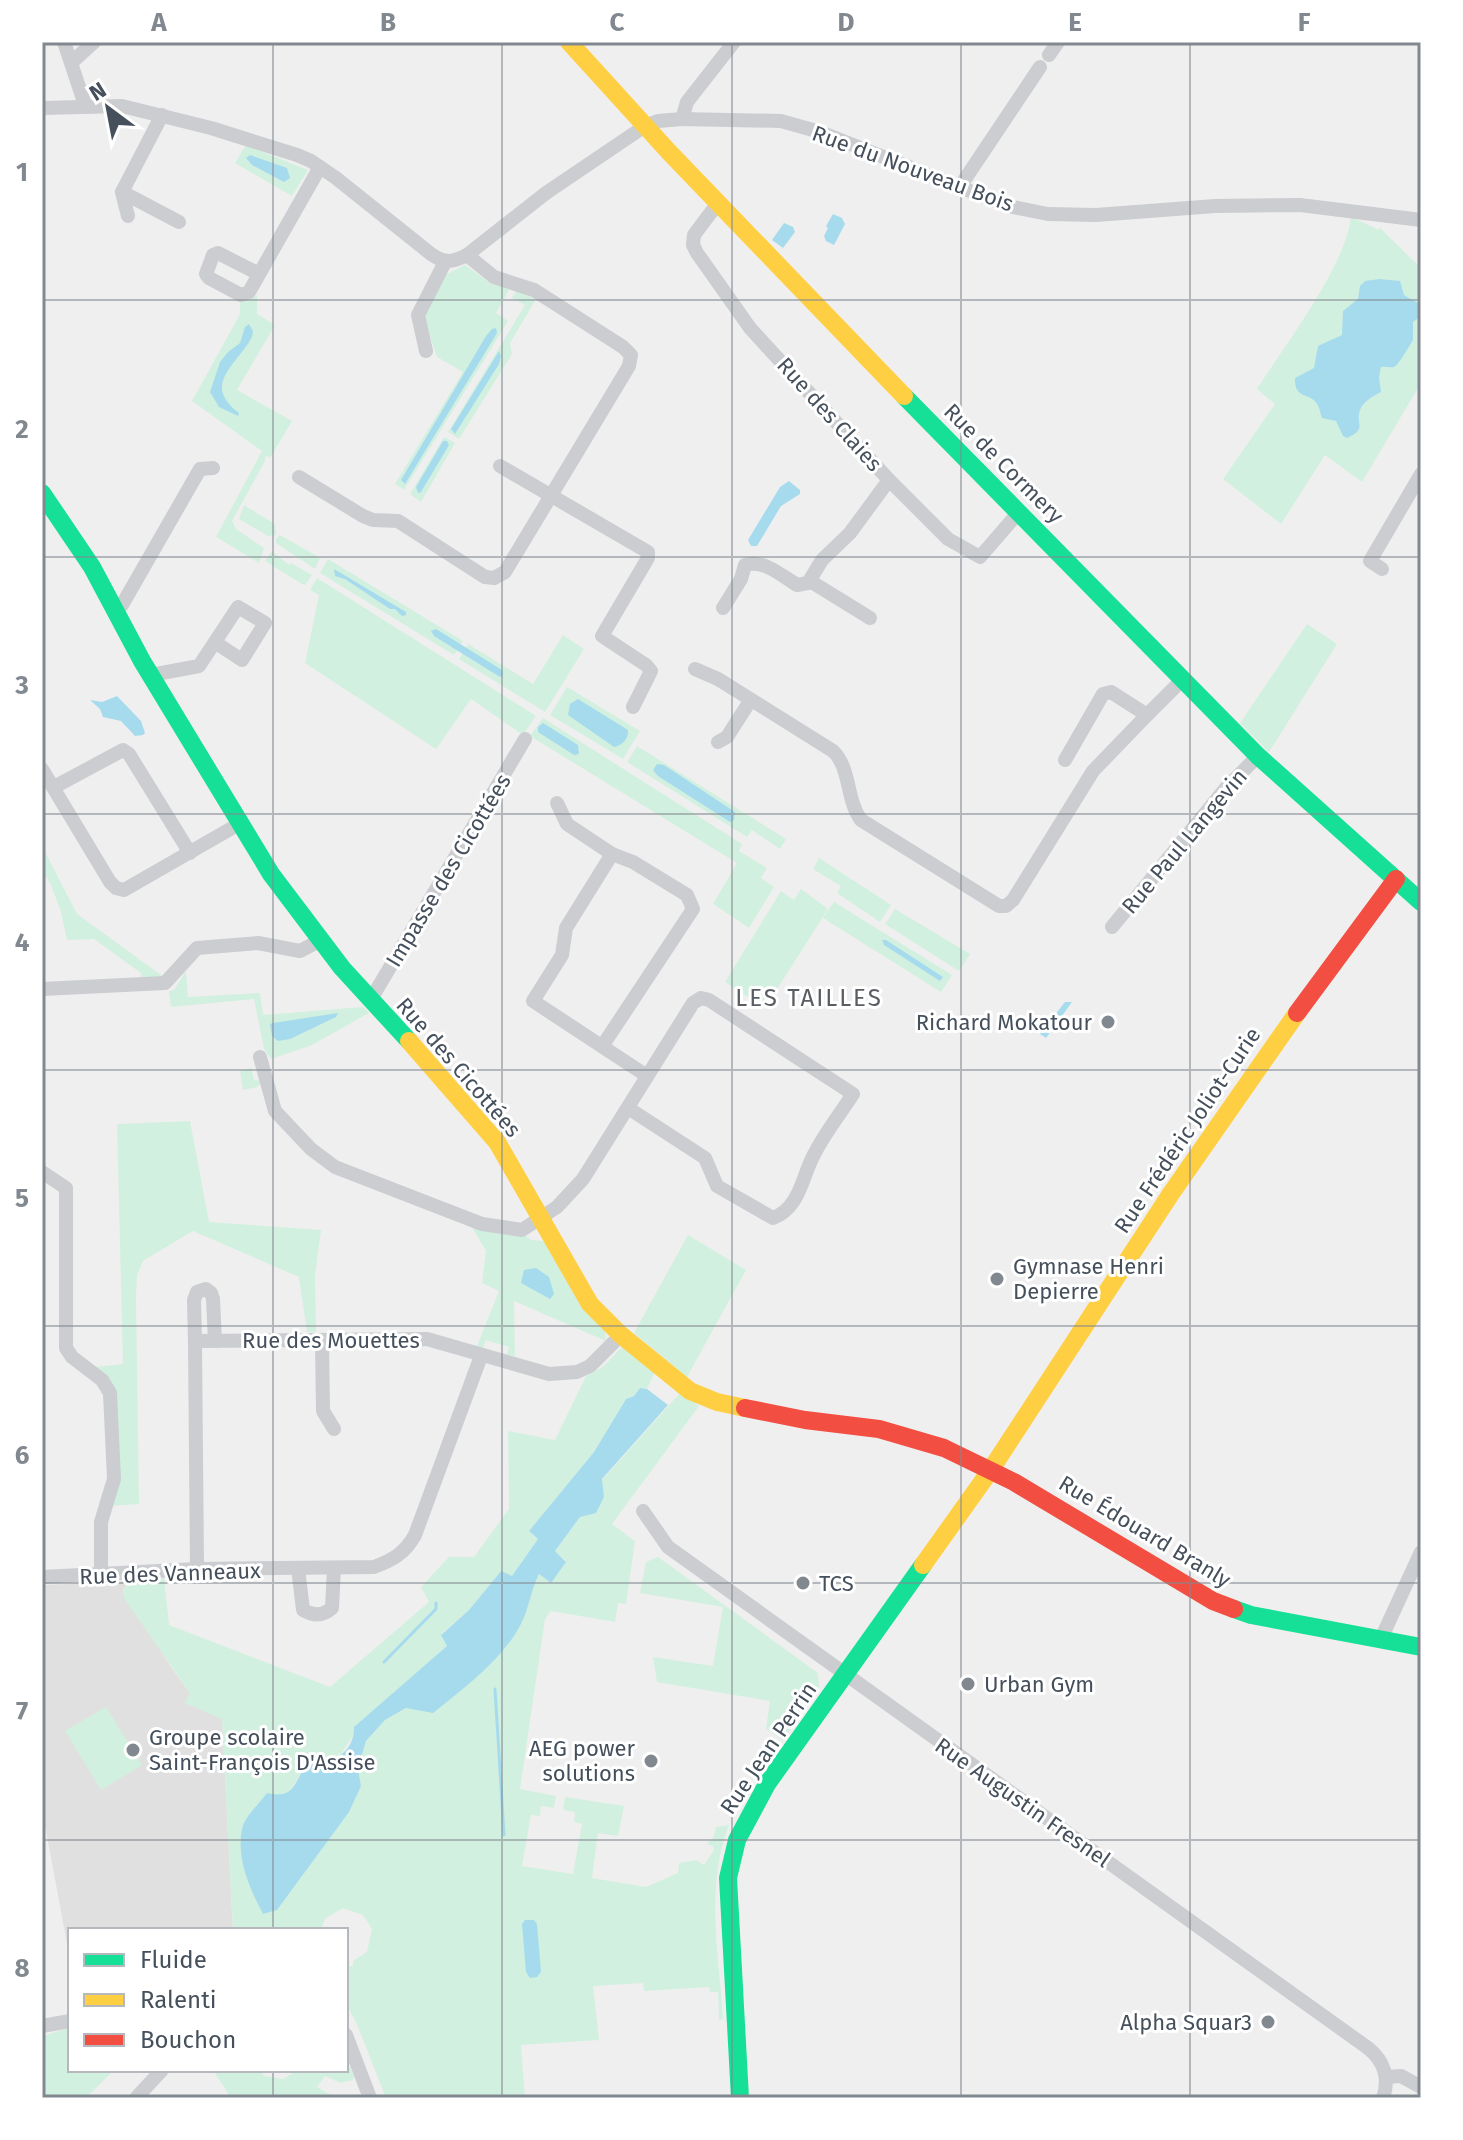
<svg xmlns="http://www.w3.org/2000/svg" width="1463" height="2140" viewBox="0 0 1463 2140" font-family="'Fira Sans',sans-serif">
	<rect width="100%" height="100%" fill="#f0efef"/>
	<!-- education -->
	<polygon fill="#e1e0e1" points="130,1581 123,1590 171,1667 190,1693 222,1719 233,1930 70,1930 70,1960 42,1809 42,1585"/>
	<!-- green -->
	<g fill="#d2f0df">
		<polygon points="246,145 308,170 292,196 235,163"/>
		<path d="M1351 217 1379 230V227L1421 268V383L1362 482 1325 455 1281 524 1223 479 1275 404 1257 389C1285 345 1345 267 1351 217Z"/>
		<polygon points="465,265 491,284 510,288 496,313 508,321 404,490 395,484 463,372 437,357 423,316 443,276"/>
		<polygon points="517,290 536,299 510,343 512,354 459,439 448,432 525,305 512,298"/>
		<polygon points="257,296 257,314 275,325 237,390 292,421 270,458 266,455 265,461 232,521 236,529 264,548 259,563 216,537 262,451 192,401 240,314 240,300"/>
		<polygon points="444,437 455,443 421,502 410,494"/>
		<polygon points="244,505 275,524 276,535 268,536 239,519"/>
		<polygon points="280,535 320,558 315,569 276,543 276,539"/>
		<polygon points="272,551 289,565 291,563 312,575 305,585 302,584 265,561"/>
		<polygon points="328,559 463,641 454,655 320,573"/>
		<polygon points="317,578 536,716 523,735 471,699 436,749 305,663 319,595 310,590"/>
		<polygon points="1307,624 1337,644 1269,752 1240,723"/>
		<polygon points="563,635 584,649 545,712 459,659 468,644 533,684"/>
		<polygon points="567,687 640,731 623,759 550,715"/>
		<polygon points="543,718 742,844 739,851 767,868 761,878 774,887 749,928 713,904 737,863 530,736"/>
		<polygon points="637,746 786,839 780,849 752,830 747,837 627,762"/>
		<polygon points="42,846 77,914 165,978 141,979 141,973 94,939 67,940 61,912 51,885 42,870"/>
		<polygon points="819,858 891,905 880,922 837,893 841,886 813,869"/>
		<polygon points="801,889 828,909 765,1008 725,982 781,891 794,900"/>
		<polygon points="834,902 952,975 941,992 823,918"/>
		<polygon points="895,909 970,954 959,971 885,924"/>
		<polygon points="186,971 188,997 260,993 263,1015 363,1007 369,1013 312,1045 271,1059 264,1049 254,999 171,1007 169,991 174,990"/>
		<polygon points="251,1068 254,1080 263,1081 257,1087 243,1090 240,1071"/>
		<polygon points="190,1121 209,1222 321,1230 315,1276 316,1332 307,1332 299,1277 193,1231 143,1261 137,1275 136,1298 139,1504 110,1506 112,1385 95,1367 123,1364 117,1124"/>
		<polygon points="470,1224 523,1233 531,1240 544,1241 605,1330 606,1341 514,1301 515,1356 507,1355 509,1347 486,1340 483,1348 477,1346 499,1291 482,1283 486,1251"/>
		<polygon points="688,1235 746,1270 687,1377 634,1333"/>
		<path d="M622 1347 655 1372 647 1389 640 1388 634 1396 626 1399 594 1452 529 1531 538 1539 512 1577 501 1571 469 1610 441 1634 447 1646 355 1733 341 1754 329 1759H314L306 1765 289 1792 280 1796 263 1914 277 1910 361 1786 358 1768 366 1741 385 1720 407 1708 433 1712 522 1622 532 1588 539 1574 566 1561 555 1551 580 1517 604 1497 602 1480 681 1392 699 1406 612 1524 635 1541 626 1604 618 1603 615 1622 551 1611 545 1619 520 1789 556 1796 554 1808 541 1806 540 1816 531 1815 522 1866 573 1874 582 1824 574 1822 575 1812 563 1810 565 1797 624 1806 618 1836 598 1833 592 1878 646 1887 678 1873 679 1863 696 1860 704 1865 714 1850 713 1846 707 1844 713 1838 716 1827 729 1825C705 1886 719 1955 723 2019L719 2020 718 1992H710L709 1987 644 1991 643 1983 593 1986 599 2040 521 2045 525 2098H386L356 2022 346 2004V1966H353V1961L367 1952 372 1929 363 1915 343 1908 325 1919 321 1930H233L222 1719 185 1703 190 1693 124 1598 123 1591 130 1581 164 1578 169 1625 330 1687 429 1602 421 1587 449 1557H474L509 1509 508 1431 555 1440 586 1376 604 1366Z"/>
		<polygon points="658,1557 818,1673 819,1689 783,1740 766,1729 770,1701 657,1682 653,1657 713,1666 723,1607 640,1593 646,1562"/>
		<polygon points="106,1707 142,1765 101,1790 65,1731"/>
		<polygon points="70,2028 70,2070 114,2070 86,2098 42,2098 42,2036"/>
		<path d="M346 2057 354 2076 353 2080 340 2083 325 2076 317 2087C332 2097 342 2100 359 2094L362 2098H231L213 2070H260L264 2076 283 2079 298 2070H346Z"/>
	</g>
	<!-- water -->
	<g fill="#a6dbee">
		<polygon points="250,155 287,168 290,178 284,182 252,165 246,158"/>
		<polygon points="833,214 842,218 845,224 834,245 826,241 824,236 828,228 826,226"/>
		<polygon points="784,223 793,227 795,232 783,248 772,240"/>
		<path d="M1379 279 1400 281 1404 295 1421 305V316L1413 322V340C1410 345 1398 366 1394 367 1390 368 1385 366 1381 367L1379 377 1381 392C1374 396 1363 401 1360 410 1355 424 1368 429 1347 438L1343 436 1336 421 1322 418C1320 413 1320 408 1317 404 1310 392 1294 400 1295 378L1314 368 1318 346 1342 335 1343 311 1358 299 1360 286 1365 281Z"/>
		<path d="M249 324 253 331 252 337C237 365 201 384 239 413L238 416 219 407 210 392 220 362 228 352 240 343 245 327Z"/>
		<polygon points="496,328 497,333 405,484 401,480 486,336 492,329"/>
		<polygon points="499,351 501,356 499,364 455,434 451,429"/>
		<polygon points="443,441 447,441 449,445 421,492 418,493 416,487"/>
		<polygon points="789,481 800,490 800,494 781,506 757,546 751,546 748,540 780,487"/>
		<polygon points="334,569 406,612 406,615 402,616 395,609 390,609 345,579 335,576"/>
		<polygon points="436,629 502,670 503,675 500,677 434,636 431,631"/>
		<polygon points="117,696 141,721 145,733 143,735 135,736 121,721 103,717 100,709 90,700 102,702"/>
		<path d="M578 699 628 730C629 738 622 746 614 747L568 715 570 704Z"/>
		<polygon points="543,723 578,745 579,754 574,755 538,732 538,727"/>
		<polygon points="657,764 664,765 735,812 734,820 730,822 658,776 653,770"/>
		<polygon points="882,940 886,940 943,977 940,981 884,945"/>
		<polygon points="1065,1002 1072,1002 1046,1038 1040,1034"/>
		<polygon points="338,1013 336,1017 290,1039 278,1041 272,1036 270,1024 273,1023"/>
		<polygon points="536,1268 549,1277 554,1294 550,1299 521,1283 524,1270"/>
		<path d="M640 1388 647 1389 668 1405 602 1479 604 1497 596 1513 580 1517 555 1551 566 1562 551 1583 539 1574C531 1590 529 1607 522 1622 503 1660 465 1687 433 1713L406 1708 385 1720 366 1741 358 1768 361 1786 349 1812 277 1910 263 1914C250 1889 236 1859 242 1829 244 1817 260 1803 267 1793 297 1800 293 1780 309 1762 317 1759 322 1760 330 1759 345 1757 355 1741 354 1727L447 1646 441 1635 469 1610 501 1571 512 1576 538 1539 529 1531 594 1452 626 1399 634 1396Z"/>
		<polygon points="525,1920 534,1920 537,1924 541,1972 537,1977 530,1978 526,1972 522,1924"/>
	</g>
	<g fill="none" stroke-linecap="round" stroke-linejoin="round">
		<!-- stream -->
		<g stroke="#a6dbee" stroke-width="3">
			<polyline points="384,1662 436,1609 436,1603"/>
			<polyline points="495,1689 504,1835"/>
		</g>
		<!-- street -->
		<g stroke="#cbcdd0" stroke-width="14">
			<polyline points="64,42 85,105"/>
			<polyline points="1049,55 1058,42"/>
			<polyline points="72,62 94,42"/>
			<path d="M42 108 122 106 211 128 297 155 311 161 336 178 431 254C445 264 453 262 467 255L546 193 645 126 658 121 682 119 781 121 820 132 1008 206 1048 214 1096 215 1215 206 1300 205 1421 220"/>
			<polyline points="682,119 687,102 734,42"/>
			<polyline points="959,188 1040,67"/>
			<polyline points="122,192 179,222"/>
			<polyline points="718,203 694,235 693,245 697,253 750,328 889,480 948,539 980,557 1019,512"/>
			<polyline points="128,216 122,192 162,115"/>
			<polyline points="259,274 218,253 213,255 206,274 209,278 241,295 249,292 320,167"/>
			<polyline points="426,351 418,315 445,262"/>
			<polyline points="500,466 648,552 648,558 602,636 646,665 651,671 633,707"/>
			<polyline points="299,477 363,516 373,520 398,521 485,577 494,578 505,572 629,366 631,355 623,347 534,290 494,277 467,255"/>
			<polyline points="1382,569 1370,561 1421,474"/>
			<polyline points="810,581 870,618"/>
			<path d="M723 608 741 579 745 565C763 559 781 575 797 585L808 583 822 560 850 533 889 480"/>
			<polyline points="115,610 122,605 200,469 213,468"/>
			<path d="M695 669 718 679 833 751C851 768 846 800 861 820L999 906H1006L1013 900 1093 771 1147 715"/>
			<polyline points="151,675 199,666 238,607 265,623 242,660 216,643"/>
			<polyline points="718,742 727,737 750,701"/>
			<polyline points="1065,760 1103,694 1111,692 1147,715 1183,679"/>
			<polyline points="42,769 110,882 116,888 124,890 239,824"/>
			<polyline points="54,787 123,750 129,754 190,853"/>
			<polyline points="557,803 567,824 612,854"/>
			<polyline points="1112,927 1226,788 1258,756"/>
			<polyline points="42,989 165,983 197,948 258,943 300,951 319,941"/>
			<polyline points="370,1001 525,739"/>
			<polyline points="603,1045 693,909 687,895 633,862 612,854 566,928 562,955 533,1001 647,1076"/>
			<path d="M260 1057 275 1111 311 1149 335 1167 482 1224 522 1230 557 1207 583 1179 693 1003 701 998 709 1000 853 1094C839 1116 820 1139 810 1163 801 1184 797 1209 773 1218L717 1186 705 1158 628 1108"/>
			<polyline points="42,1172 66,1188 66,1348 72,1357 102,1380 110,1393 114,1479 101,1522 101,1576"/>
			<polyline points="195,1341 194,1300 197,1292 206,1289 211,1293 213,1299 215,1341"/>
			<polyline points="322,1341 323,1411 334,1429"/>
			<path d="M643 1511 668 1547 1368 2048C1384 2061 1390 2078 1383 2098"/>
			<path d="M298 1568 303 1610C313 1616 323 1616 332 1608L334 1568"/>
			<polyline points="197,1569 195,1341 427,1339 549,1374 577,1372 590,1366 621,1335"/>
			<path d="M42 1577 197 1569 374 1567C393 1560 405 1553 415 1535L481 1356"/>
			<polyline points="1380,1641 1421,1552"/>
			<polyline points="42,2026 70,2021"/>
			<polyline points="346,2035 370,2098"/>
			<polyline points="1386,2077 1401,2076 1421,2087"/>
			<polyline points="136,2098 162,2070"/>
		</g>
		<!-- fast -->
		<g stroke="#16e098" stroke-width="18">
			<polyline points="904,396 1258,756 1421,902"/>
			<polyline points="42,493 92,567 142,661 271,874 342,968 409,1041"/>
			<polyline points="1234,1609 1251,1615 1421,1647"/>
			<polyline points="740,2098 728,1878 737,1840 767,1784 923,1565"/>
		</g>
		<!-- slow -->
		<g stroke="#ffcf43" stroke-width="18">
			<polyline points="569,42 669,152 904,396"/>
			<polyline points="409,1041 497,1142 590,1304 621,1335 690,1391 717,1402 745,1408"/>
			<polyline points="923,1565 990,1471 1170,1195 1297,1013"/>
		</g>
		<!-- jam -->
		<g stroke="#f24e42" stroke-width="18">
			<polyline points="1297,1013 1396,879"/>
			<polyline points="745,1408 805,1420 879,1429 944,1448 1014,1482 1213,1601 1234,1609"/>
		</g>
	</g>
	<!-- grid -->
	<path fill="none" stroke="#81888f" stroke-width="2" stroke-opacity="0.55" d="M273 42V1930M502 42V2098M732 42V2098M961 42V2098M1190 42V2098M42 300H1421M42 557H1421M42 814H1421M42 1070H1421M42 1326H1421M42 1583H1421M42 1840H1421M273 2070V2098"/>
	<!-- markers -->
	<g fill="#81888f" stroke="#fff" stroke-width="3">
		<circle cx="1108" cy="1022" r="8"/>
		<circle cx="997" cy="1279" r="8"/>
		<circle cx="803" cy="1583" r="8"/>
		<circle cx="968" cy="1684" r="8"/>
		<circle cx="133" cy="1750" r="8"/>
		<circle cx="651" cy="1761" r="8"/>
		<circle cx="1268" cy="2022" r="8"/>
	</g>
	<g text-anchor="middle" stroke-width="6" stroke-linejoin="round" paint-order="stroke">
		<!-- street labels -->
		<g font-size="22" fill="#45505c" stroke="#fff">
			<text transform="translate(913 168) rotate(20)" y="8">Rue du Nouveau Bois</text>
			<text transform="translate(830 414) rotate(48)" y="8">Rue des Claies</text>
			<text transform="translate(1004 463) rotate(45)" y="8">Rue de Cormery</text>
			<text transform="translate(1184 841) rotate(-50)" y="8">Rue Paul Langevin</text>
			<text transform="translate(448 870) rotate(-59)" y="8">Impasse des Cicottées</text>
			<text transform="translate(459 1067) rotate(49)" y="8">Rue des Cicottées</text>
			<text transform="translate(1187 1130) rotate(-56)" y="8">Rue Frédéric Joliot-Curie</text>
			<text x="331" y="1348">Rue des Mouettes</text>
			<text transform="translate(1145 1531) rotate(31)" y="8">Rue Édouard Branly</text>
			<text transform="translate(170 1573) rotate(-2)" y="8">Rue des Vanneaux</text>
			<text transform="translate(768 1748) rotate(-56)" y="8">Rue Jean Perrin</text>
			<text transform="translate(1023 1802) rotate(35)" y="8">Rue Augustin Fresnel</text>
		</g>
		<!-- poi labels -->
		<g font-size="22" fill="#45505c" stroke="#fff" text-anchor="start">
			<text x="1092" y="1030" text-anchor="end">Richard Mokatour</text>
			<text x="1013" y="1274">Gymnase Henri<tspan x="1013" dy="25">Depierre</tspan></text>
			<text x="819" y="1591">TCS</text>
			<text x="984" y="1692">Urban Gym</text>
			<text x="149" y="1745">Groupe scolaire<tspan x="149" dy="25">Saint-François D'Assise</tspan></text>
			<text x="635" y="1756" text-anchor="end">AEG power<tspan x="635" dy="25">solutions</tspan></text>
			<text x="1252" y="2030" text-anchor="end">Alpha Squar3</text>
		</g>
		<!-- neighbourhood labels -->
		<g font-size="24" letter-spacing="2" fill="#5a5e63" stroke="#fff">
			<text x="809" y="1006">LES TAILLES</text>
		</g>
	</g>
	<!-- border -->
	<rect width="1463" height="2140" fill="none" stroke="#ffffff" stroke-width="88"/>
	<!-- legend -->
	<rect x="68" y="1928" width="280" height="144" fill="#ffffff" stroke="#b5b9be" stroke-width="2"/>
	<rect x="84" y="1954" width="40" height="12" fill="#16e098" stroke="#b5b9be" stroke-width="2"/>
	<text x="140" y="1968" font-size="24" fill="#45505c">Fluide</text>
	<rect x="84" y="1994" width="40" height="12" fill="#ffcf43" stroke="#b5b9be" stroke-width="2"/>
	<text x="140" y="2008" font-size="24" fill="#45505c">Ralenti</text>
	<rect x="84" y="2034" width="40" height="12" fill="#f24e42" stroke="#b5b9be" stroke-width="2"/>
	<text x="140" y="2048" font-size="24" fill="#45505c">Bouchon</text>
	<!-- north arrow -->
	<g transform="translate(108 108) rotate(328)" stroke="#ffffff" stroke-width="6" paint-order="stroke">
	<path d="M0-6L14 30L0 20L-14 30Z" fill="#45505c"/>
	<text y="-12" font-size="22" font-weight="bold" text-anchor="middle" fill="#45505c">N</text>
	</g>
	<rect x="44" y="44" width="1375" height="2052" fill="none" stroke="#81888f" stroke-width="3"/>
	<g font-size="26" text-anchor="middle" font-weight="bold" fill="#81888f">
		<text x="159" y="31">A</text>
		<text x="388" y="31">B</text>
		<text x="617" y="31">C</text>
		<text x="846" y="31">D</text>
		<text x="1075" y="31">E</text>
		<text x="1304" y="31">F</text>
		<text x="22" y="181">1</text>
		<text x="22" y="438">2</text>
		<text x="22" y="694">3</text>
		<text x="22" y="951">4</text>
		<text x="22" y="1207">5</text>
		<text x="22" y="1464">6</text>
		<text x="22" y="1720">7</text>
		<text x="22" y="1977">8</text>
	</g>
</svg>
